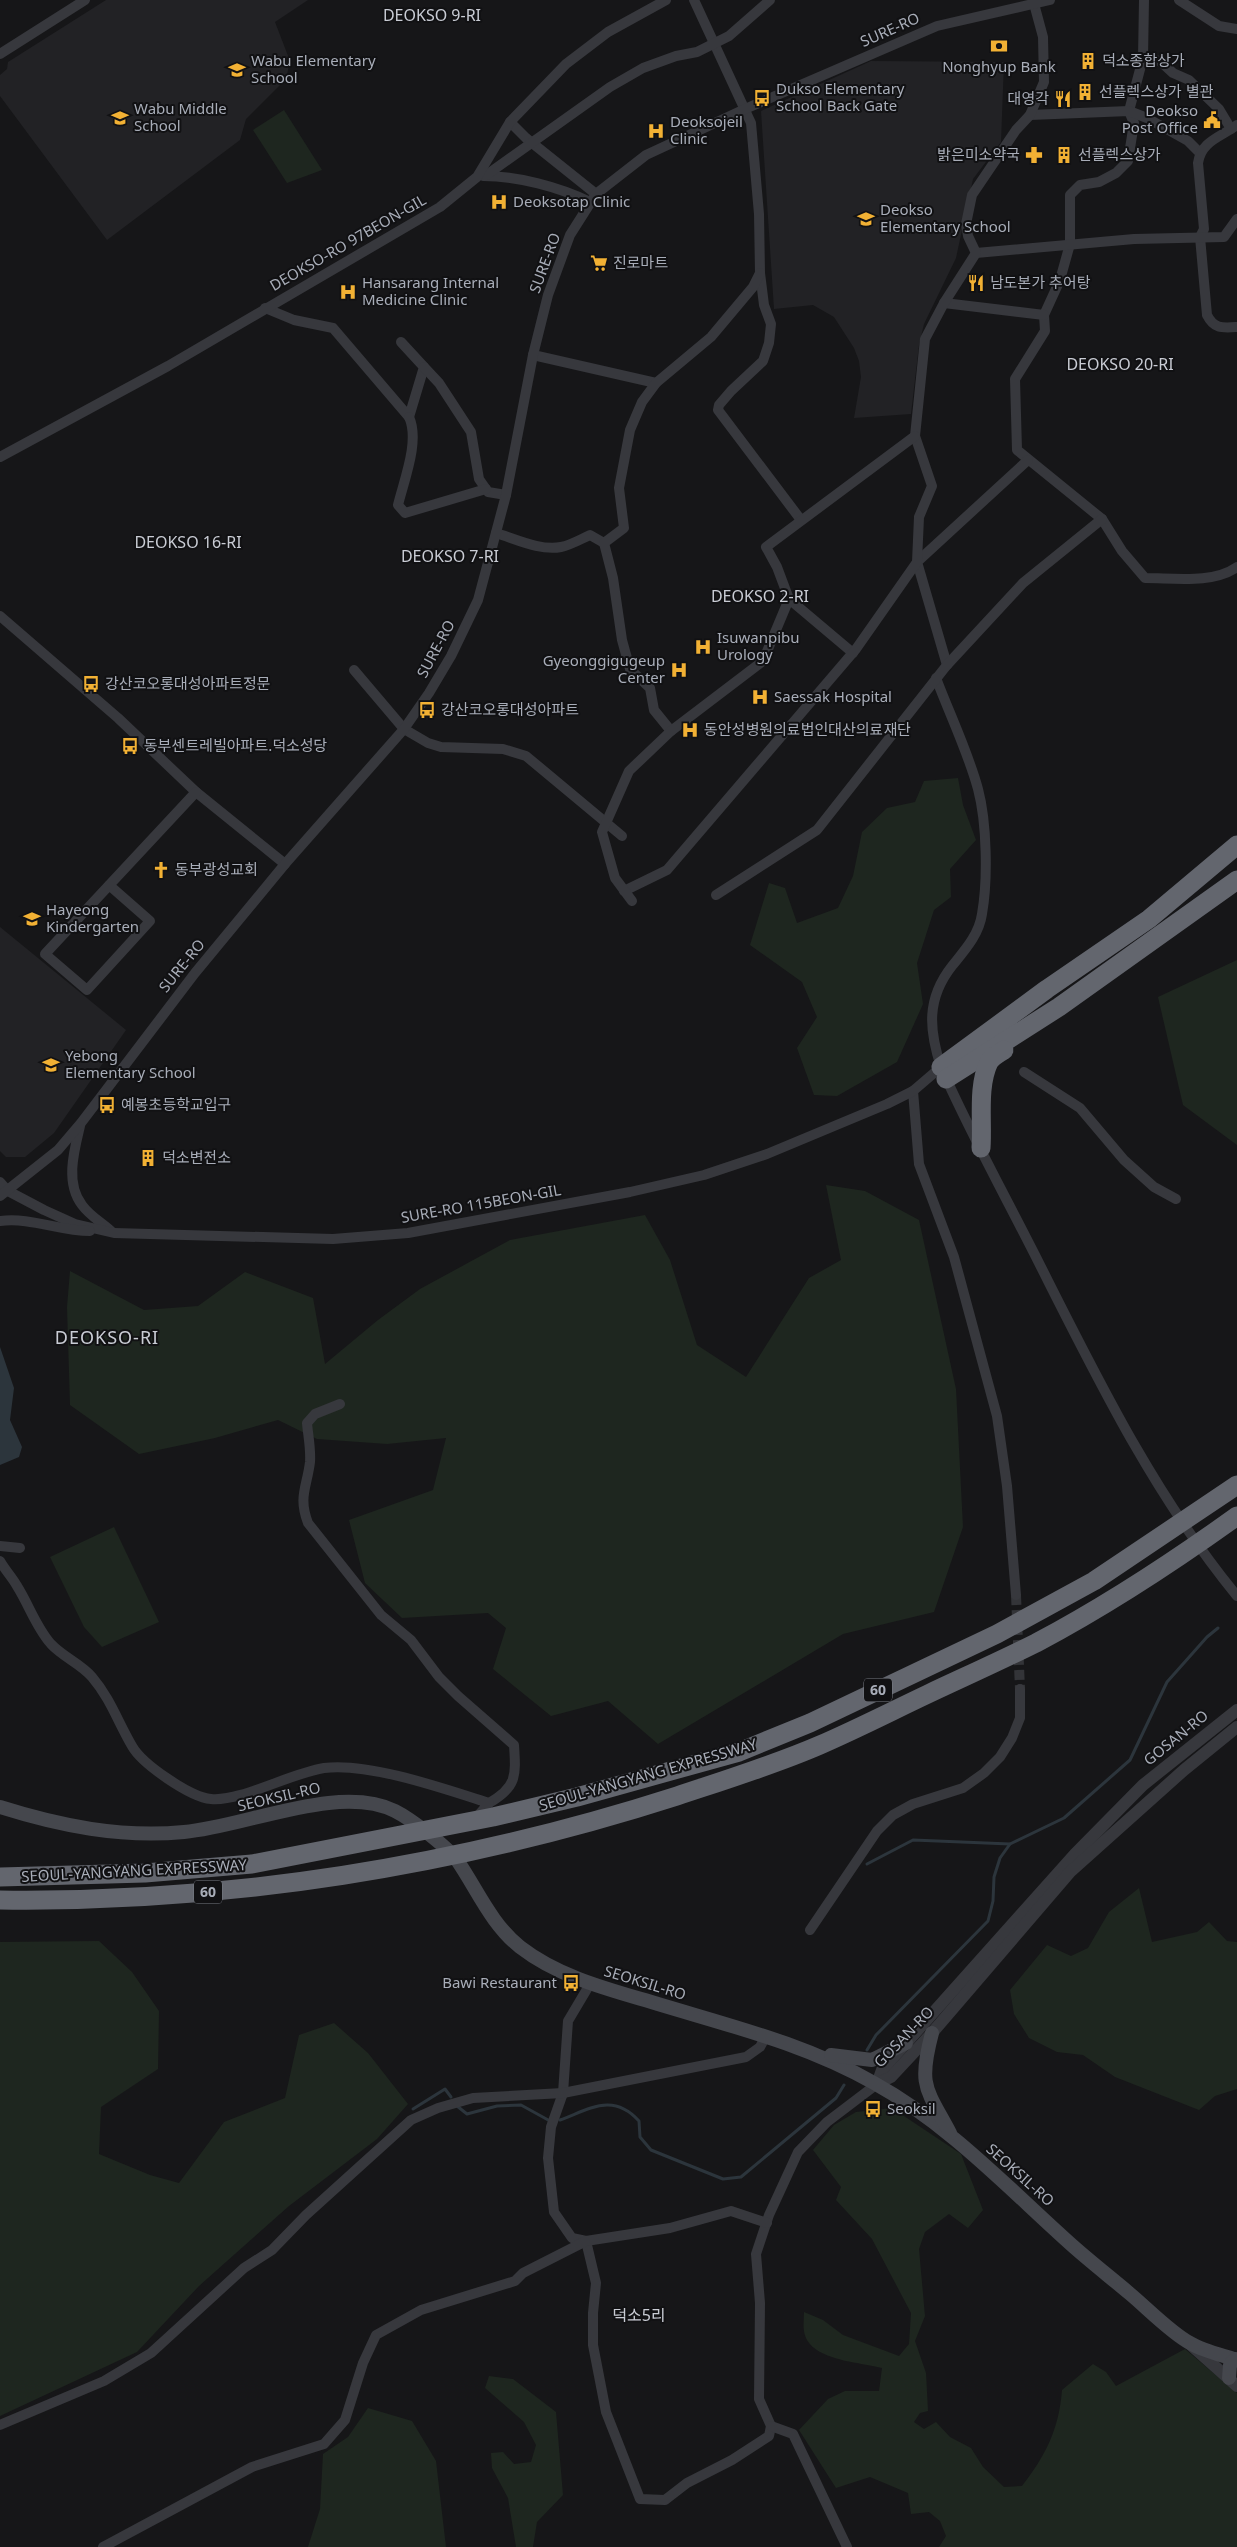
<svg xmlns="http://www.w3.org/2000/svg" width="1237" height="2547" viewBox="0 0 1237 2547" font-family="'Noto Sans','Noto Sans KR',sans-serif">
	<rect width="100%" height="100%" fill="#161618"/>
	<!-- built -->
	<g fill="#222225">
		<polygon points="106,0 308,0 275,22 290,61 286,79 246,119 240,140 107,240 0,96 0,75 7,69 8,62"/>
		<polygon points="871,61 1004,62 1001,142 973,179 956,258 924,324 919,345 911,414 854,418 861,377 859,361 854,348 834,317 813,305 774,309 761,111"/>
		<polygon points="0,927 126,1030 54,1133 25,1157 6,1157 0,1151"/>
	</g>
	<!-- green -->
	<g fill="#1e261f">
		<polygon points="284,110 322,170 287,183 253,130"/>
		<polygon points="958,778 963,805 976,840 950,869 951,897 934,910 917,963 923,1004 897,1062 837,1096 814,1095 797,1048 817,1017 802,982 750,945 769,883 785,888 797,923 838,908 853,876 862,832 887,808 915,802 924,781"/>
		<polygon points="1237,960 1237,1145 1183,1105 1158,997"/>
		<polygon points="826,1185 865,1191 919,1220 956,1389 963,1527 934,1612 843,1634 658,1744 608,1701 551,1716 493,1669 506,1628 488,1613 402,1618 365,1583 349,1520 433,1490 446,1438 387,1444 317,1439 278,1420 215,1438 139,1454 70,1405 67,1307 70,1271 144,1310 198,1306 245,1272 313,1298 325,1364 378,1320 420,1289 510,1240 645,1215 670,1260 697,1345 746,1377 809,1278 841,1260"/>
		<polygon points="114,1527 159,1622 102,1647 84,1627 50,1557"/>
		<polygon points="1139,1888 1152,1942 1197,1932 1209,1922 1227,1941 1237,1942 1237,2089 1215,2096 1199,2110 1115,2077 1083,2055 1057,2052 1029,2038 1014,2014 1010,1990 1047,1945 1071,1956 1088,1948 1109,1912"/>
		<polygon points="99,1941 132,1972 159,2011 158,2069 101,2107 99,2154 150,2175 179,2183 224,2122 285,2098 299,2035 334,2023 368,2053 408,2104 377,2139 289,2206 199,2286 137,2352 0,2416 0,1942"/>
		<path d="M892 2108 961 2154 983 2210 968 2228 949 2214 925 2232 919 2249 925 2316 915 2341 926 2373 928 2411 920 2413 914 2422 924 2429 936 2422 950 2437 971 2448 983 2467 1004 2487 1022 2486C1046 2455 1059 2429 1062 2390L1093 2364 1106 2372 1116 2386 1185 2349 1237 2393V2547H939L946 2536 940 2521 929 2512 911 2514 908 2493 870 2477 836 2488 799 2430 828 2399 845 2391H879L882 2368C861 2362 808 2361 804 2331 803 2325 804 2318 804 2312L823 2320 843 2335 899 2356 909 2344 911 2313 872 2239 836 2200 841 2187 813 2150 834 2125 856 2112Z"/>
		<polygon points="489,2376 513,2379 556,2412 563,2495 537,2522 533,2547 516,2547 508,2498 492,2468 491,2453 503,2452 514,2464 531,2462 536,2445 524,2422 485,2388"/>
		<polygon points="368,2408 412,2421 436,2461 446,2547 308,2547 320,2509 323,2454 348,2437"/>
	</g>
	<!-- water -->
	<polygon fill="#2c353c" points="0,1347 14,1388 10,1420 22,1447 19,1457 0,1465"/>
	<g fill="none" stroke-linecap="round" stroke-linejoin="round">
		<!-- stream -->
		<g stroke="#2c353c" stroke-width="3">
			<polyline points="867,1864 913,1840 1010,1844"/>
			<polyline points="867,2050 876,2035 988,1921 993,1901 994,1877 1000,1858 1010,1844 1064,1818 1130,1760 1167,1682 1207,1637 1218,1628"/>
			<polyline points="457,2106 467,2114 497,2106 521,2105 550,2121"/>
			<polyline points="413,2109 445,2089 451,2097"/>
			<path d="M560 2120C590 2109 613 2092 639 2121L640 2137 651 2150 723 2179 741 2177 836 2098 844 2085"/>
		</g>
		<!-- minor-tunnel -->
		<polyline stroke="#333438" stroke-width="10" stroke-dasharray="10 5" stroke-linecap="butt" points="1016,1595 1020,1689"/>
		<!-- minor -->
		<g stroke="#37383d" stroke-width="10">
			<polyline points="694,0 751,123 759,214 760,273 764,305 771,324 769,343 763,361 731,391 719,405 718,410 801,520"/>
			<path d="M1144 0 1143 58 1129 111 1134 123 1128 161 1116 173 1099 182 1080 185 1070 195V244L1060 280 1044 315 1045 331 1015 379 1017 450 1102 519 1122 551 1145 578C1174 578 1213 584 1237 567"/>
			<polyline points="1179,0 1219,26 1237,29"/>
			<polyline points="0,54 85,0"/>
			<polyline points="1143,58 1160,61 1173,73 1189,80 1219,109 1231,129"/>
			<polyline points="1030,115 1129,111 1147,118 1188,141 1199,152"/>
			<polyline points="510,122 526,138 596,194"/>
			<path d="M1237 125C1221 137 1201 141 1198 163L1204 229 1200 237 1207 315C1214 329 1222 328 1237 327"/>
			<path d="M483 176C518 176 559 187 590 202"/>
			<polyline points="485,176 610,87 643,68 676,56 697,52 729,36 770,0"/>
			<polyline points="976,253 1134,239 1224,237 1237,219"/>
			<polyline points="944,303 1044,315"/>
			<polyline points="265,308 294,320 333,328 409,417 424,367 401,342"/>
			<polyline points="533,355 656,383"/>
			<polyline points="424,367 439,383 471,432 479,479 488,492 506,495"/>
			<path d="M409 417C420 441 404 480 398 505L405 513 486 489"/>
			<polyline points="0,457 168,366 440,207 477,177 510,122 566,64 608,32 666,0"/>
			<path d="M496 533C516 539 540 551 561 547 571 545 581 539 590 535L604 543"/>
			<polyline points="789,599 853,653"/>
			<polyline points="0,616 118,718 196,792 285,864"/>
			<polyline points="947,665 917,562 1028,460"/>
			<polyline points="354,670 404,729 428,743 441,747 503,749 526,756 622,836"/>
			<path d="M936 678C950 715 968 752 978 789 987 823 988 880 982 914 979 935 964 951 952 966 926 999 929 1030 941 1067 971 1135 1008 1201 1041 1267 1099 1382 1155 1496 1237 1596"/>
			<polyline points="671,731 654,710 650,688 630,669 622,640 613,578 604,543 624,528 619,488 630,430 642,402 656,383 711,337 753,287 760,273"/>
			<polyline points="109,885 150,921 87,990 45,954 196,792"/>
			<polyline points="624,891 667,870 856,649 917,562 919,517 932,486 915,436 925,339 944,303 976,253 968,236 966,224 972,195 1016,130 1030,115 1044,82 1043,37 1033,0"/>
			<polyline points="716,895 817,830 947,665 1023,583 1102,519"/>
			<polyline points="632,901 615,878 602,832 629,771 671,731 763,661 789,599 777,567 766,547 915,436"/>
			<polyline points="1024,1072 1080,1108 1124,1160 1154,1187 1176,1199"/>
			<polyline points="913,1091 919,1164 954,1257 997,1416 1007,1486 1016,1595"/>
			<path d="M80 1126C74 1151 65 1183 82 1205 89 1215 102 1223 111 1231"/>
			<polyline points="0,1182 8,1191 44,1210 75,1224 114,1233 333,1239 408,1233 630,1192 704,1175 767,1154 887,1104 913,1091 941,1067"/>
			<polyline points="0,1196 58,1150 81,1123 195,973 285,864 404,729 429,693 451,656 478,600 506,495 533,355 548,295 570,235 596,194 646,155 745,109 937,26 1050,0"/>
			<path d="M0 1221C31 1217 59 1231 90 1231"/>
			<path d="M340 1404 315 1414 307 1423C308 1435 311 1449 310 1462 307 1487 298 1497 308 1523L381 1615 411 1640 439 1677 458 1696 514 1745C516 1776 517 1787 489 1803"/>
			<polyline points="0,1546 20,1548"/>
			<path d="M0 1561C5 1570 12 1577 17 1586 29 1605 36 1627 51 1644 63 1657 81 1664 92 1677 110 1698 118 1722 132 1746 142 1764 190 1797 211 1799 240 1802 291 1773 324 1768 368 1762 445 1789 489 1803L475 1819"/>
			<polyline points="810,1930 877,1831 893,1815 913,1804 963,1788 984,1773 1000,1757 1012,1738 1020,1718 1020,1689"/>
			<polyline points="590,1984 568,2021 563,2093 551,2127 548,2158 554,2212 572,2238 586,2241 596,2283 593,2313 593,2345 606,2412 640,2499 665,2500 687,2483 732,2460 769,2436 771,2426 759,2399 760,2303 756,2254 769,2215 798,2152 827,2122 877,2084"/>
			<polyline points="0,2425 104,2381 151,2353 244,2268 272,2250 306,2215 411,2120 438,2108 473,2098 563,2093 746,2057 760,2047 766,2036"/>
			<polyline points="771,2426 793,2434 847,2547"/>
			<polyline points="103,2547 252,2467 324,2444 345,2420 363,2363 376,2335 421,2310 515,2281 523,2273 586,2241 670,2228 731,2211 767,2223"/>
		</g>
		<!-- tertiary -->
		<g stroke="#37383d" stroke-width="12">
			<polyline points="877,2084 882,2070 1075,1854 1143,1785 1237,1710"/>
			<polyline points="877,2084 891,2077 932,2033 1070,1872 1184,1770 1237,1727"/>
			<polyline points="1192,2346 1237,2386"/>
		</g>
		<!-- secondary -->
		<g stroke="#45474d" stroke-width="14">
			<path d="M0 1807C60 1826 121 1838 184 1832 245 1827 339 1783 395 1811 411 1819 446 1846 457 1860 477 1889 491 1924 520 1947 560 1978 611 1990 658 2004 734 2027 805 2044 874 2083 950 2125 1009 2189 1074 2247 1091 2262 1110 2277 1129 2293 1146 2307 1171 2333 1190 2343 1203 2351 1222 2355 1237 2360"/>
			<path d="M932 2033C918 2086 926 2088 950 2133"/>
			<polyline points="831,2055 872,2060 906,2043"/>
			<polyline points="1229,2378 1230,2365 1235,2359"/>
		</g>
		<!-- motorway -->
		<g stroke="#63666e" stroke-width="19">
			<polyline points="941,1067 1047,989 1149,919 1237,845"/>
			<polyline points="946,1079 1059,1007 1237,880"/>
			<path d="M981 1148C983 1121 977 1087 989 1062 992 1057 999 1053 1004 1050"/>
			<polyline points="0,1877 145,1873 252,1864 493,1817 577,1797 739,1752 810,1723 997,1634 1094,1581 1237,1485"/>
			<path d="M0 1900C229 1903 459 1866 677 1796 725 1780 774 1765 820 1745 857 1729 892 1711 928 1694 964 1677 1000 1661 1036 1643 1106 1606 1173 1562 1237 1516"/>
		</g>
	</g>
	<!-- icons -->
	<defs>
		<g id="bank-bare" transform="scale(1.35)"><path d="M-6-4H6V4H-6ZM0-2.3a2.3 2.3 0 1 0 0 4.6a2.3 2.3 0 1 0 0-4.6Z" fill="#f2b134" stroke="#111113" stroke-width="2.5" paint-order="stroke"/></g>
		<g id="building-bare" transform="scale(1.35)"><path d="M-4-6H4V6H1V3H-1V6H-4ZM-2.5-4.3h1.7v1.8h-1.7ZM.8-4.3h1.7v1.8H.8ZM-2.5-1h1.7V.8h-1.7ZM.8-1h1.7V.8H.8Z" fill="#f2b134" stroke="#111113" stroke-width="2.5" paint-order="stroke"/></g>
		<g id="school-bare" transform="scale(1.35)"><path d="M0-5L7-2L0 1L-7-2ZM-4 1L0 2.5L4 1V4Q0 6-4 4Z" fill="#f2b134" stroke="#111113" stroke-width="2.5" paint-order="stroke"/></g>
		<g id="bus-bare" transform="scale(1.35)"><path d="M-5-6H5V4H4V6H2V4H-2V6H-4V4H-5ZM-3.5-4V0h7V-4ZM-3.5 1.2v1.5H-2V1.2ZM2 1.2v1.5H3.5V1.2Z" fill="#f2b134" stroke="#111113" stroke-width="2.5" paint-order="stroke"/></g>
		<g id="restaurant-bare" transform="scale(1.35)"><path d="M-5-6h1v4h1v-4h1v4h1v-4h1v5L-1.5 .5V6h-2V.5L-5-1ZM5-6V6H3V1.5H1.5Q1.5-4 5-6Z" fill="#f2b134" stroke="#111113" stroke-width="2.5" paint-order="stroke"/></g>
		<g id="civic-bare" transform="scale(1.35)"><path d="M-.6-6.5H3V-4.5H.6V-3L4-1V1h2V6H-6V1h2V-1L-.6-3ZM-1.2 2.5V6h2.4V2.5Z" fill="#f2b134" stroke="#111113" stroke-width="2.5" paint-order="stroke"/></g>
		<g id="hospital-bare" transform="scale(1.35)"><path d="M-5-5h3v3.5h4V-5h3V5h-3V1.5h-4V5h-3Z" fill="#f2b134" stroke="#111113" stroke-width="2.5" paint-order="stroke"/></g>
		<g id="pharmacy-bare" transform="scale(1.35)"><path d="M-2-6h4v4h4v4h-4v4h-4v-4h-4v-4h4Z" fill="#f2b134" stroke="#111113" stroke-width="2.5" paint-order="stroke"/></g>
		<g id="supermarket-bare" transform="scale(1.35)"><path d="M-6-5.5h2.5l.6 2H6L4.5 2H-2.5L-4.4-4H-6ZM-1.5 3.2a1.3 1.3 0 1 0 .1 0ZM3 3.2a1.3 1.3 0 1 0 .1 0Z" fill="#f2b134" stroke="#111113" stroke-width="2.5" paint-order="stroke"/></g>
		<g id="church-bare" transform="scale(1.35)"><path d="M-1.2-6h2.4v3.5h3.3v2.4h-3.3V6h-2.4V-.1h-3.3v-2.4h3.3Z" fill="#f2b134" stroke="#111113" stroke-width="2.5" paint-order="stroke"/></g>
	</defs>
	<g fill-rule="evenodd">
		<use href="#bank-bare" x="999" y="46"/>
		<use href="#building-bare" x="1088" y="61"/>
		<use href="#school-bare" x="237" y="70"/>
		<use href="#building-bare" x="1085" y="92"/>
		<use href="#bus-bare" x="762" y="98"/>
		<use href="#restaurant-bare" x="1063" y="99"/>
		<use href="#school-bare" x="120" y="118"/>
		<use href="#civic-bare" x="1212" y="120"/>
		<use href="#hospital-bare" x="656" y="131"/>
		<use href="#pharmacy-bare" x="1034" y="155"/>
		<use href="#building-bare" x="1064" y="155"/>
		<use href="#hospital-bare" x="499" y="202"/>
		<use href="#school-bare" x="866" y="219"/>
		<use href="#supermarket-bare" x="599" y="263"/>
		<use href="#restaurant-bare" x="976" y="283"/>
		<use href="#hospital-bare" x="348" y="292"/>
		<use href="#hospital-bare" x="703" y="647"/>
		<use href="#hospital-bare" x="679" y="670"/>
		<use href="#bus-bare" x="91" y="684"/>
		<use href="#hospital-bare" x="760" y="697"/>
		<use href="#bus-bare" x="427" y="710"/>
		<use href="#hospital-bare" x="690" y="730"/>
		<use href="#bus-bare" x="130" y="746"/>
		<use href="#church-bare" x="161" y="870"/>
		<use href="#school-bare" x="32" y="919"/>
		<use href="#school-bare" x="51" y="1065"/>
		<use href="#bus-bare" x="107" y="1105"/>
		<use href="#building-bare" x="148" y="1158"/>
		<use href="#bus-bare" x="571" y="1983"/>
		<use href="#bus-bare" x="873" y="2109"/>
	</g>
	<g text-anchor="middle" stroke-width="4" stroke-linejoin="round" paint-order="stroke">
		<!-- shield labels -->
		<g fill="#111113" stroke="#7b7e86" stroke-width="1">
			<rect x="864" y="1678.5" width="28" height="23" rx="4"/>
			<rect x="194" y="1880.5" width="28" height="23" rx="4"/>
		</g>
		<g font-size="14" font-weight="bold" fill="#a8adb8">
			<text x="878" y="1695">60</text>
			<text x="208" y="1897">60</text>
		</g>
		<!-- street labels -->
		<g font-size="15" fill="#a8adb8" stroke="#111113">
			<text transform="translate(890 30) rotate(-24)" y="5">SURE-RO</text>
			<text transform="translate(348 243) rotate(-30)" y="5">DEOKSO-RO 97BEON-GIL</text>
			<text transform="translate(545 263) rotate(-70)" y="5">SURE-RO</text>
			<text transform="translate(436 649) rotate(-62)" y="5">SURE-RO</text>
			<text transform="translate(182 966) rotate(-51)" y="5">SURE-RO</text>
			<text transform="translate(481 1204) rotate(-10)" y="5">SURE-RO 115BEON-GIL</text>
			<text transform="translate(1176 1738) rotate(-39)" y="5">GOSAN-RO</text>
			<text transform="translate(648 1775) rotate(-16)" y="5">SEOUL-YANGYANG EXPRESSWAY</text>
			<text transform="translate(279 1797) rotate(-13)" y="5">SEOKSIL-RO</text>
			<text transform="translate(134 1871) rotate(-3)" y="5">SEOUL-YANGYANG EXPRESSWAY</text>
			<text transform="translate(645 1983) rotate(17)" y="5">SEOKSIL-RO</text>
			<text transform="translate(904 2037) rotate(-46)" y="5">GOSAN-RO</text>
			<text transform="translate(1020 2175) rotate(42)" y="5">SEOKSIL-RO</text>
		</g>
		<!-- poi labels -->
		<g font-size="15" fill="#a8adb8" stroke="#111113" text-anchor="start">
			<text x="251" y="66">Wabu Elementary<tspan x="251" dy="17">School</tspan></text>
			<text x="1102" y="66">덕소종합상가</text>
			<text x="999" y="72" text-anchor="middle">Nonghyup Bank</text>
			<text x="776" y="94">Dukso Elementary<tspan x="776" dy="17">School Back Gate</tspan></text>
			<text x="1099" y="97">선플렉스상가 별관</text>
			<text x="1049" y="104" text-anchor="end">대영각</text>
			<text x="134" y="114">Wabu Middle<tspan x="134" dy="17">School</tspan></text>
			<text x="1198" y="116" text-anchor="end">Deokso<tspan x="1198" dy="17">Post Office</tspan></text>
			<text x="670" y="127">Deoksojeil<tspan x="670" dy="17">Clinic</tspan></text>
			<text x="1020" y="160" text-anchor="end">밝은미소약국</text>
			<text x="1078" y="160">선플렉스상가</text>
			<text x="513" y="207">Deoksotap Clinic</text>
			<text x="880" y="215">Deokso<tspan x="880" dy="17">Elementary School</tspan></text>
			<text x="613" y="268">진로마트</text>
			<text x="362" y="288">Hansarang Internal<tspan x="362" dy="17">Medicine Clinic</tspan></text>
			<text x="990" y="288">남도본가 추어탕</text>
			<text x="717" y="643">Isuwanpibu<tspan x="717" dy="17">Urology</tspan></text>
			<text x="665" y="666" text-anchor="end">Gyeonggigugeup<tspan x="665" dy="17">Center</tspan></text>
			<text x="105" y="689">강산코오롱대성아파트정문</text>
			<text x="774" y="702">Saessak Hospital</text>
			<text x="441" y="715">강산코오롱대성아파트</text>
			<text x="704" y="735">동안성병원의료법인대산의료재단</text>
			<text x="144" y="751">동부센트레빌아파트.덕소성당</text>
			<text x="175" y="875">동부광성교회</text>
			<text x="46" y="915">Hayeong<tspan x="46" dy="17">Kindergarten</tspan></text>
			<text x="65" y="1061">Yebong<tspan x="65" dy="17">Elementary School</tspan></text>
			<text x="121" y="1110">예봉초등학교입구</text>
			<text x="162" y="1163">덕소변전소</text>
			<text x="557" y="1988" text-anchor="end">Bawi Restaurant</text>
			<text x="887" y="2114">Seoksil</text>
		</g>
		<!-- neighbourhood labels -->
		<g font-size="16" fill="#c9ccd4" stroke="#111113">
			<text x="432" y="21">DEOKSO 9-RI</text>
			<text x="1120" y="370">DEOKSO 20-RI</text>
			<text x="188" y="548">DEOKSO 16-RI</text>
			<text x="450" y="562">DEOKSO 7-RI</text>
			<text x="760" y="602">DEOKSO 2-RI</text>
			<text x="639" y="2321">덕소5리</text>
		</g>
		<!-- quarter labels -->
		<g font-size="18" letter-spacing="1" fill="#c9ccd4" stroke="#111113">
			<text x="107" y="1344">DEOKSO-RI</text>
		</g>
	</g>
</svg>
